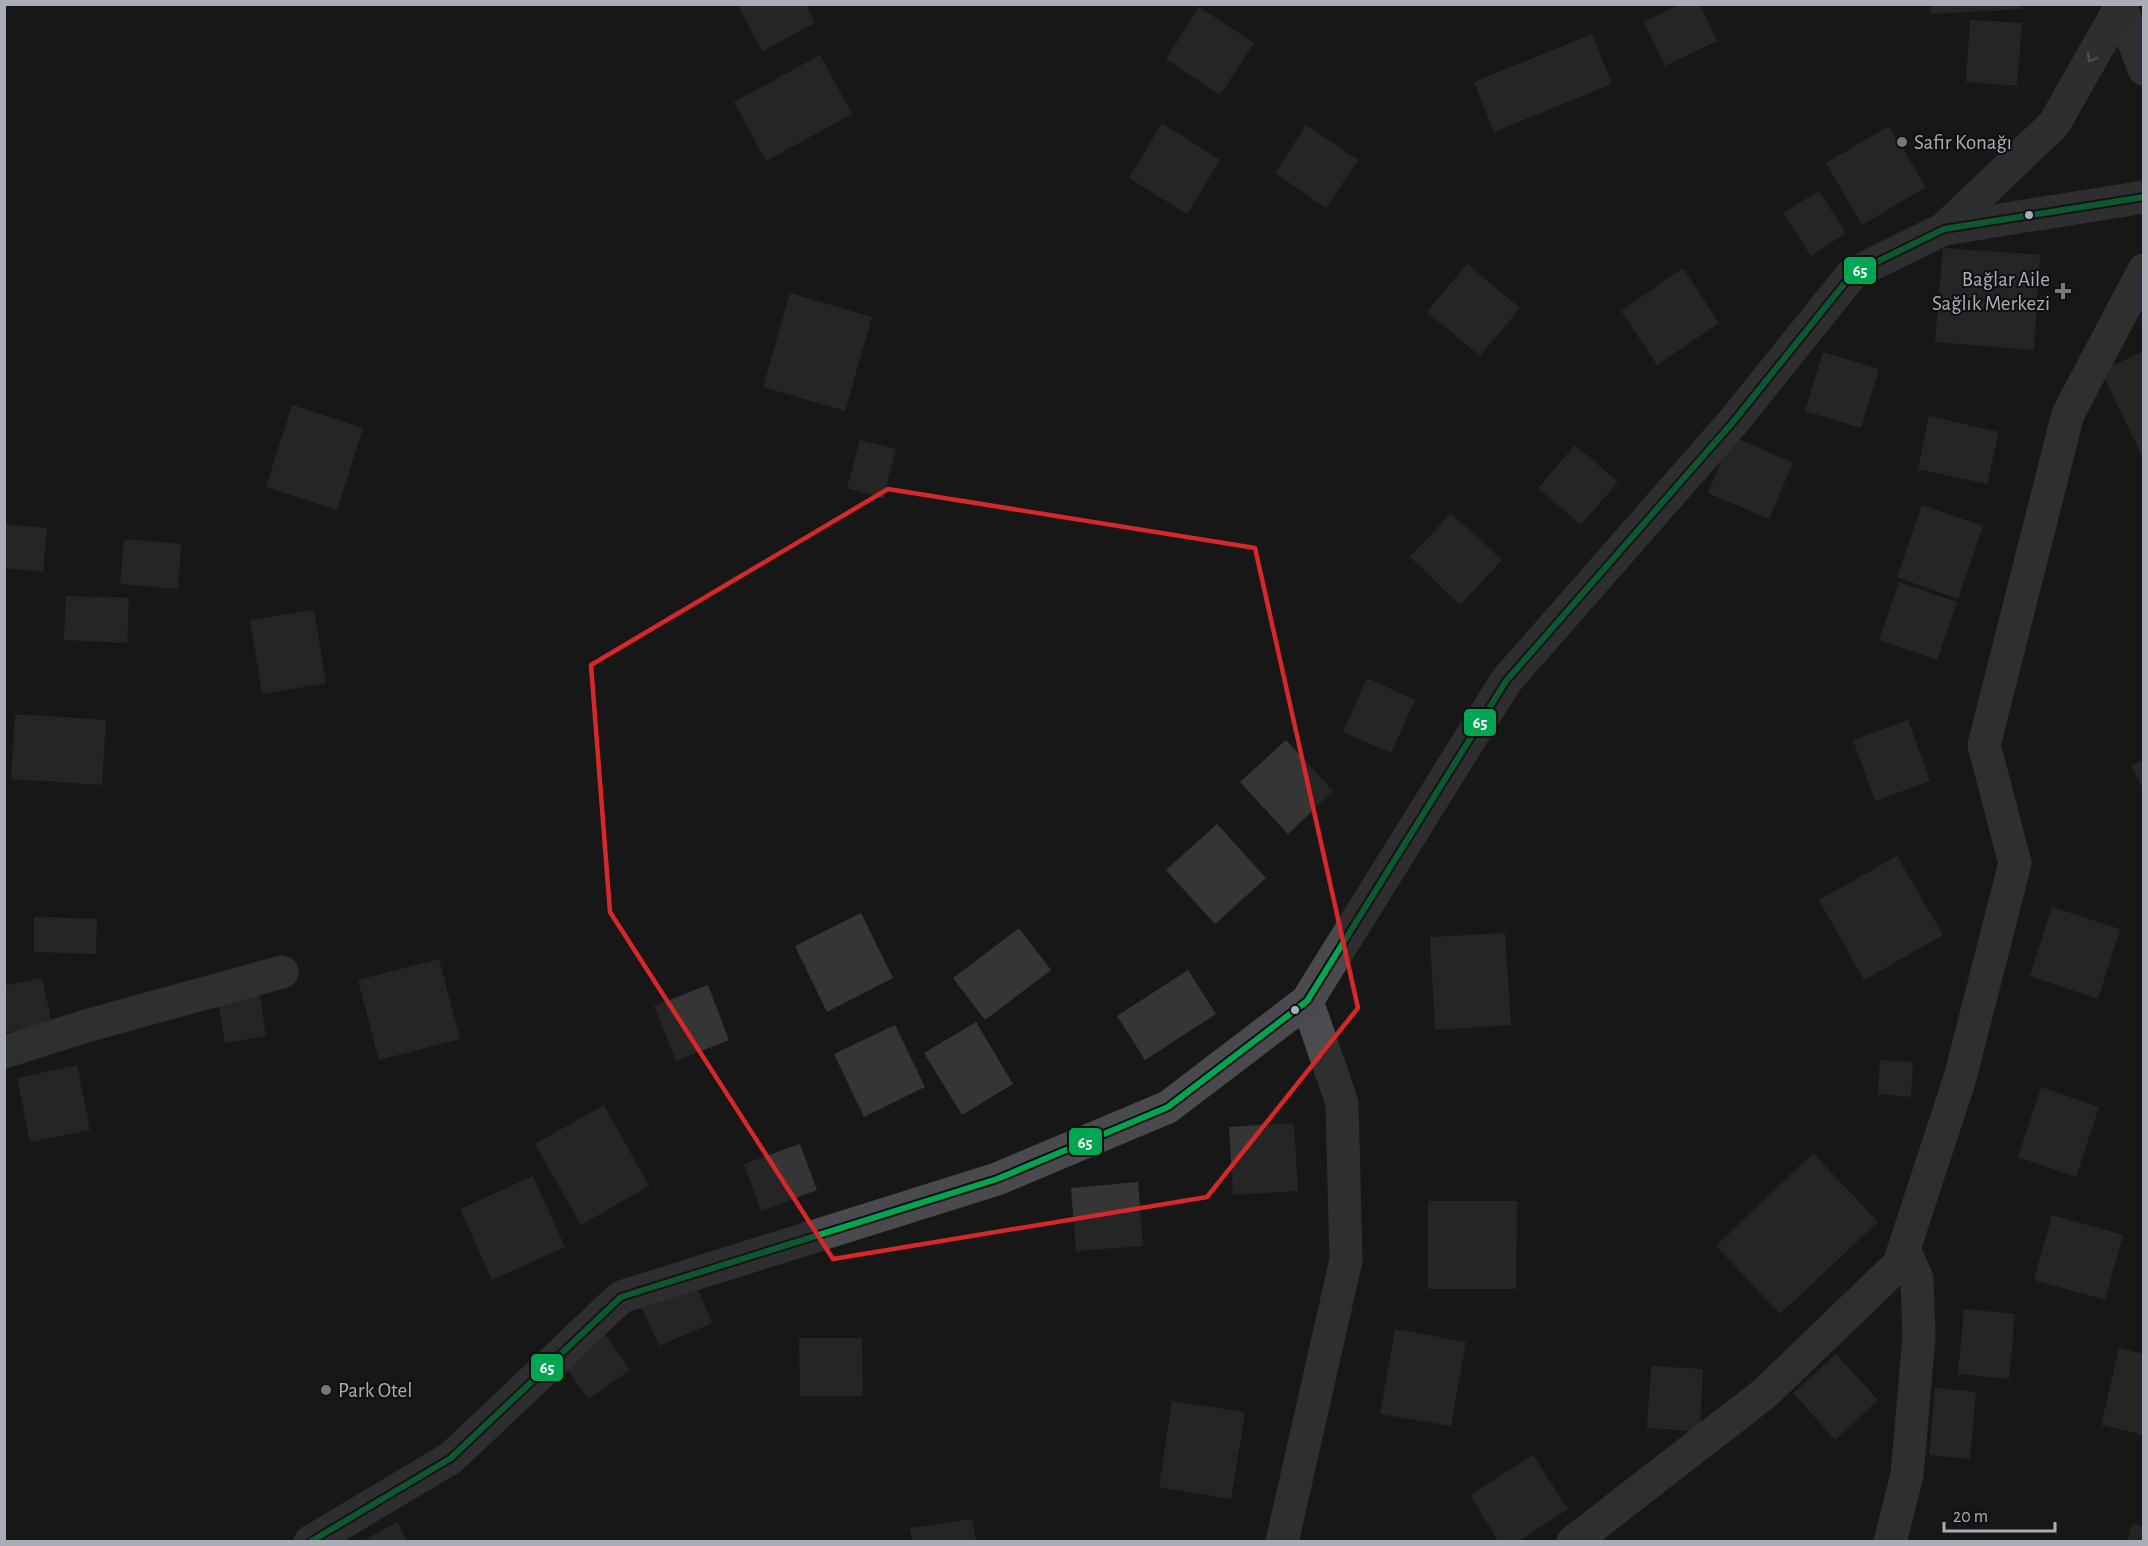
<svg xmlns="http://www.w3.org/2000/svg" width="2148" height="1546" viewBox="0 0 2148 1546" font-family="'Alegreya Sans',sans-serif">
	<rect width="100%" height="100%" fill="#171717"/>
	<!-- building -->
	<g fill="#353536">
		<polygon points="737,4 806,4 815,23 762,51"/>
		<polygon points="1680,4 1700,4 1717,41 1665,66 1644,22"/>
		<polygon points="1930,4 2022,4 2022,9 1931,14"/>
		<polygon points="1199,7 1254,43 1220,95 1166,59"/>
		<polygon points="1970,20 2022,23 2017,86 1966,82"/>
		<polygon points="1592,34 1612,84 1494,132 1474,82"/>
		<polygon points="820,55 852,114 766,161 734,102"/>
		<polygon points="1162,123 1220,160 1187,214 1129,178"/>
		<polygon points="1306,125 1358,160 1326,208 1275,173"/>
		<polygon points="1889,126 1926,187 1862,225 1826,163"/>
		<polygon points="1819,191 1846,233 1811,256 1783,213"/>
		<polygon points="1943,248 2040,255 2034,350 1935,342"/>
		<polygon points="1467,264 1520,308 1480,356 1427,312"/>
		<polygon points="1683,268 1719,323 1657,365 1621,311"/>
		<polygon points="790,293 872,317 845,411 763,387"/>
		<polygon points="2144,351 2144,460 2101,371"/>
		<polygon points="1823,352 1879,369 1861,428 1805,411"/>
		<polygon points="292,405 363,428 337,510 266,487"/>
		<polygon points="1929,416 1999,432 1987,484 1918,469"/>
		<polygon points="1732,436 1793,463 1769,519 1708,493"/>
		<polygon points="860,440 896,449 883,498 847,488"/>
		<polygon points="1575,445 1618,482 1581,525 1538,488"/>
		<polygon points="1922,505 1983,526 1958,599 1897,577"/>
		<polygon points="1451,513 1502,560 1460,605 1410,557"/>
		<polygon points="4,524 47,528 43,572 4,568"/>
		<polygon points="124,539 181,544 178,589 120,584"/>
		<polygon points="1899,582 1957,602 1937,660 1879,640"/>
		<polygon points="66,596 129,598 127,643 64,640"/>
		<polygon points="314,610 326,683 262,694 250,620"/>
		<polygon points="1367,678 1415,700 1391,753 1343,732"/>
		<polygon points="15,714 106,720 102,785 11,779"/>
		<polygon points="1908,720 1930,781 1875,801 1853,740"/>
		<polygon points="1286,740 1333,791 1288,834 1240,782"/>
		<polygon points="2144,760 2144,791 2131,766"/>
		<polygon points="1217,824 1266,878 1215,924 1166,870"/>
		<polygon points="1897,856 1943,935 1864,980 1819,900"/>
		<polygon points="2052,907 2120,929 2098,999 2030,976"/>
		<polygon points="861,913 893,978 827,1012 795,946"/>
		<polygon points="34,917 97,919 96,954 34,952"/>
		<polygon points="1019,928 1051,970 985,1020 953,978"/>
		<polygon points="1505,933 1511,1025 1435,1030 1430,937"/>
		<polygon points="439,959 460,1039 379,1060 358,980"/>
		<polygon points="1188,970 1216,1014 1145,1060 1117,1016"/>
		<polygon points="42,978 52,1023 4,1033 4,986"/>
		<polygon points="708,985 729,1040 676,1061 654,1006"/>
		<polygon points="259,990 266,1036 225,1043 217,996"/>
		<polygon points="976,1022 1013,1084 962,1115 924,1053"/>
		<polygon points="895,1025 925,1087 864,1117 834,1054"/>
		<polygon points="1880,1060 1913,1062 1911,1097 1878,1094"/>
		<polygon points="77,1065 90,1130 30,1142 17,1078"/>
		<polygon points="2041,1087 2099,1107 2076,1177 2018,1157"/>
		<polygon points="604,1105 649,1186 581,1225 535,1144"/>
		<polygon points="1294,1123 1298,1191 1233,1195 1229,1127"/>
		<polygon points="800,1144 817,1190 761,1211 744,1164"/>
		<polygon points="1813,1153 1878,1222 1780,1314 1716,1246"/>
		<polygon points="533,1176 565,1247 492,1280 460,1209"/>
		<polygon points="1138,1182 1143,1246 1076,1251 1071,1188"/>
		<polygon points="1428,1201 1517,1201 1516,1289 1428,1289"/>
		<polygon points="2052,1215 2123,1235 2105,1300 2034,1280"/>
		<polygon points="696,1284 712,1323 659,1346 641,1307"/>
		<polygon points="1964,1309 2015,1314 2009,1379 1958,1374"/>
		<polygon points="1395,1329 1466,1342 1451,1426 1380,1414"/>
		<polygon points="603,1331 630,1370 588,1399 561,1360"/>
		<polygon points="799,1338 862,1338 863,1396 800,1396"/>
		<polygon points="2119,1348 2144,1354 2144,1435 2101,1425"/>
		<polygon points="1836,1354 1878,1400 1835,1440 1793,1393"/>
		<polygon points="1651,1366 1703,1369 1700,1432 1647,1428"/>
		<polygon points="1935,1388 1976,1392 1970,1459 1929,1455"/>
		<polygon points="1172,1401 1245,1412 1231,1499 1159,1487"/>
		<polygon points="1533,1455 1568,1509 1517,1542 1499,1542 1470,1495"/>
		<polygon points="972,1519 976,1542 912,1542 910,1528"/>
		<polygon points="397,1522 408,1542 361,1542"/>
		<polygon points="2132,1524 2144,1527 2144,1542 2127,1542"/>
	</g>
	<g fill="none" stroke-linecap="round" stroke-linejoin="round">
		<!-- street -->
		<g stroke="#4b4c50" stroke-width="33">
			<polyline points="2120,4 2144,69"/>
			<polyline points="4,1052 86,1026 282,972"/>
			<polyline points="1282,1542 1346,1260 1342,1103 1307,1001"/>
			<polyline points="1573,1542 1765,1393 1899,1264 1960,1078 2015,863 1984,745 2068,414 2144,270"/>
			<polyline points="1890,1542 1907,1475 1919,1337 1917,1279 1904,1249"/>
		</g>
		<!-- secondary -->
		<g stroke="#4a4a4e" stroke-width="33">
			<polyline points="1944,229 2054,124 2120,8"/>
			<polyline points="310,1542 451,1458 621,1297 997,1179 1168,1107 1307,1001 1506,681 1733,422 1852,274 1944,229 2144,197"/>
		</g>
		<!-- bus-1 casing -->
		<g stroke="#111113" stroke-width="10">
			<polyline id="bus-1" points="310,1542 451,1458 621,1297 997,1179 1168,1107 1307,1001 1506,681 1733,422 1852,274 1944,229 2144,197"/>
		</g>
		<!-- bus-1 -->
		<use href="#bus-1" stroke="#00a651" stroke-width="6"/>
	</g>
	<!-- one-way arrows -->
	<defs><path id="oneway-chevron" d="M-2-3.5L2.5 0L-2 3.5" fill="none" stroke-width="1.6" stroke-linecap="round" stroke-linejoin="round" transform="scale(1.5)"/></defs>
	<use stroke="#8c8f98" href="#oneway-chevron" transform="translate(2091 58) rotate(120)"/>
	<!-- marked area -->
	<path d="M0 0H2148V1546H0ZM888 489 1255 548 1358 1008 1207 1197 833 1259 610 912 591 665Z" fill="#171717" fill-opacity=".55" fill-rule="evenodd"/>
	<path fill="none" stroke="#d62828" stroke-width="4.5" stroke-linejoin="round" d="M888 489 1255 548 1358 1008 1207 1197 833 1259 610 912 591 665Z"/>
	<!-- markers -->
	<g fill="#757880" stroke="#111113" stroke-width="2">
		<circle cx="1902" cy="142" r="6"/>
		<path d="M2060 282h6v6h6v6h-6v6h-6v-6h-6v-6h6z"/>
		<circle cx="326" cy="1390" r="6"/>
	</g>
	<g fill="#a8adb8" stroke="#111113" stroke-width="2">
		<circle cx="2029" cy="215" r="5"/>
		<circle cx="1295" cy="1010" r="5"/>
	</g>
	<g text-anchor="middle" stroke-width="4.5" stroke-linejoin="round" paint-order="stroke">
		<!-- poi labels -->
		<g font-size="21" fill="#a8adb8" stroke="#111113" text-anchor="start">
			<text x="1914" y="149">Safir Konağı</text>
			<text x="2050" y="286" text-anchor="end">Bağlar Aile<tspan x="2050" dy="24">Sağlık Merkezi</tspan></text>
			<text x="338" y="1397">Park Otel</text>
		</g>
	</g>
	<g stroke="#111113" stroke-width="2">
		<rect x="1843" y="256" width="34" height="29" rx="6" fill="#00a651"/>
		<rect x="1463" y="708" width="34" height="29" rx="6" fill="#00a651"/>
		<rect x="1068" y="1127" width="35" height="29" rx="6" fill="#00a651"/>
		<rect x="530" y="1353" width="34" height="29" rx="6" fill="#00a651"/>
	</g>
	<g font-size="16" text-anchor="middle" font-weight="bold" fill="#fff">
		<text x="1860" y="276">65</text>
		<text x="1480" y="728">65</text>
		<text x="1085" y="1148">65</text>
		<text x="547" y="1373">65</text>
	</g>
	<!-- border -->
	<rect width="2148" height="1546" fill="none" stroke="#a8adb8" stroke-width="12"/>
	<!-- scale -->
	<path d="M1944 1522v9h111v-9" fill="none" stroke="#a8adb8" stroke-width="3"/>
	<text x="1953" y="1522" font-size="18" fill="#a8adb8" stroke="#111113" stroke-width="4.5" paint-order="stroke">20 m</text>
</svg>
